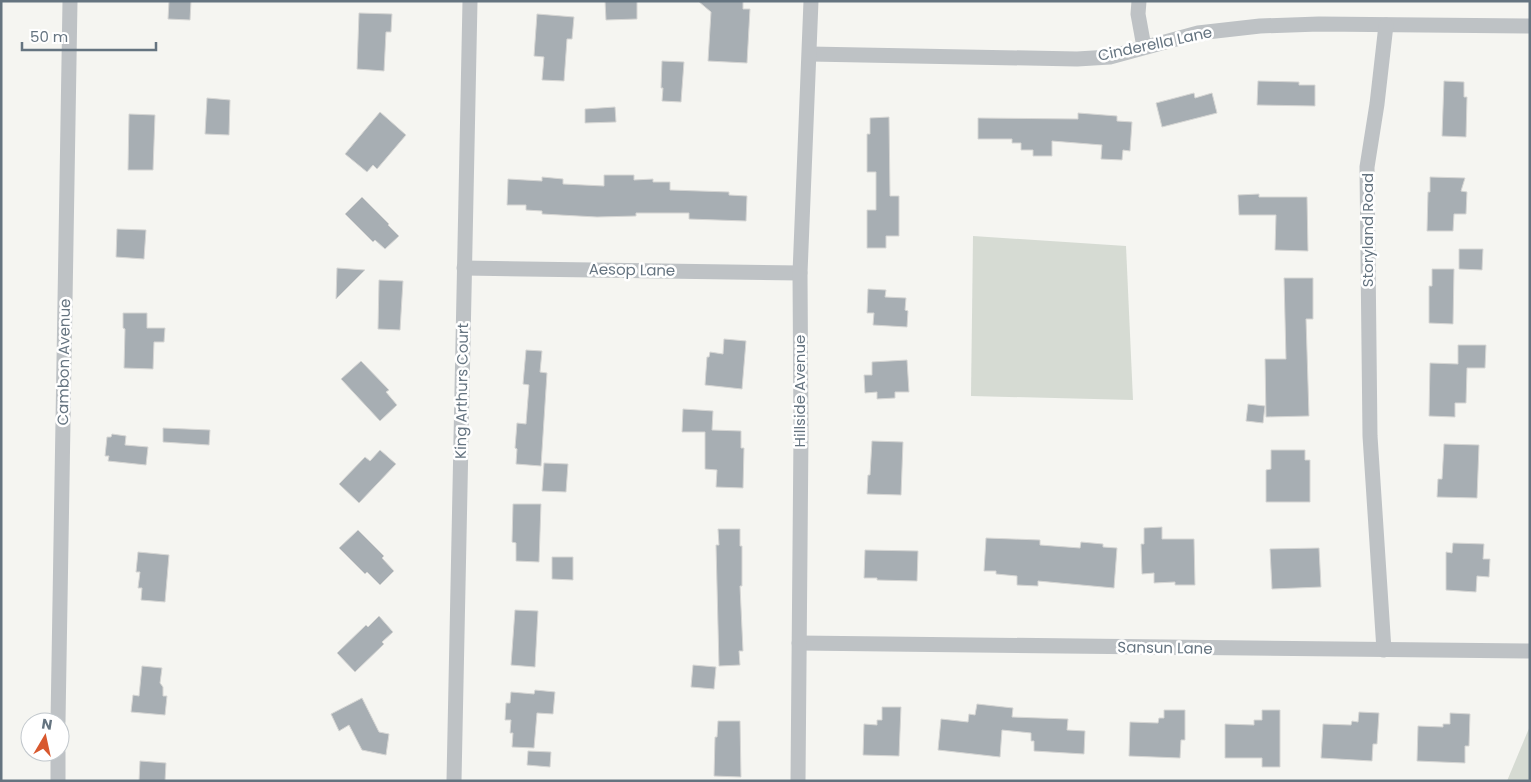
<svg xmlns="http://www.w3.org/2000/svg" width="1531" height="782" viewBox="0 0 1531 782" font-family="Poppins,sans-serif">
	<rect width="100%" height="100%" fill="#f5f5f1"/>
	<!-- green -->
	<g fill="#d6dbd3">
		<polygon points="973,236 1126,246 1133,400 971,396"/>
		<polygon points="1530,726 1530,781 1507,781"/>
	</g>
	<!-- building -->
	<g fill="#a7aeb3" stroke="#d6d6d4">
		<polygon points="169,1 191,1 190,20 168,19"/>
		<polygon points="605,1 637,1 637,19 606,20"/>
		<polygon points="698,1 743,1 743,9 750,9 747,63 708,61 711,12"/>
		<polygon points="359,13 392,14 391,32 386,32 384,71 357,69"/>
		<polygon points="537,14 574,17 572,39 567,39 564,81 542,80 544,57 534,56"/>
		<polygon points="662,61 684,62 681,102 662,101 663,88 661,88"/>
		<polygon points="1258,81 1299,82 1299,85 1315,85 1315,106 1257,105"/>
		<polygon points="1444,81 1464,82 1464,97 1467,97 1466,137 1442,136"/>
		<polygon points="1194,93 1195,98 1212,93 1217,113 1162,127 1156,103"/>
		<polygon points="207,98 230,100 229,135 205,134"/>
		<polygon points="615,107 616,122 585,123 585,109"/>
		<polygon points="380,112 406,135 377,169 373,165 367,172 345,154"/>
		<polygon points="1078,113 1117,116 1117,121 1132,122 1130,151 1123,150 1122,160 1101,159 1102,145 1052,141 1052,156 1033,156 1033,150 1021,150 1021,143 1012,143 1012,139 978,139 978,118 1078,119"/>
		<polygon points="129,114 155,115 153,170 128,170"/>
		<polygon points="889,117 890,196 899,196 899,236 886,236 886,248 867,248 867,210 876,210 876,172 867,172 867,134 870,134 870,118"/>
		<polygon points="604,175 634,175 634,180 653,179 653,182 670,182 670,190 729,192 729,195 747,196 746,221 689,219 689,213 636,213 636,216 597,217 542,214 542,211 526,210 526,205 507,205 508,179 542,181 542,177 563,179 563,184 604,186"/>
		<polygon points="1430,177 1465,178 1461,191 1467,192 1466,214 1454,214 1453,231 1427,231 1428,192 1430,192"/>
		<polygon points="1259,194 1259,197 1307,197 1308,251 1275,250 1276,215 1239,215 1238,195"/>
		<polygon points="362,197 389,224 388,225 399,236 385,249 375,240 373,242 345,214"/>
		<polygon points="117,229 146,230 144,259 116,257"/>
		<polygon points="1459,249 1483,249 1482,270 1459,269"/>
		<polygon points="337,268 365,270 336,299"/>
		<polygon points="1432,269 1454,269 1453,324 1429,323 1429,286 1432,286"/>
		<polygon points="1284,278 1313,278 1313,319 1306,319 1309,416 1266,417 1265,359 1286,359"/>
		<polygon points="379,280 403,281 400,330 378,329"/>
		<polygon points="868,289 886,290 885,297 906,298 905,310 908,311 907,327 873,325 874,313 867,313"/>
		<polygon points="123,313 147,313 147,328 165,328 164,342 154,342 153,369 124,368 125,329 123,328"/>
		<polygon points="724,339 746,341 742,389 705,385 707,357 709,357 710,352 723,354"/>
		<polygon points="1458,345 1486,345 1485,368 1467,368 1466,403 1455,403 1455,417 1429,416 1430,363 1458,364"/>
		<polygon points="526,350 542,351 540,372 547,373 541,466 516,464 517,449 515,448 517,423 526,424 529,385 523,384"/>
		<polygon points="907,360 909,392 895,392 895,398 877,399 877,392 865,393 864,375 872,375 872,362"/>
		<polygon points="361,361 389,390 386,392 397,405 380,421 341,379"/>
		<polygon points="1248,404 1265,406 1263,423 1246,421"/>
		<polygon points="683,409 713,411 712,430 741,431 741,448 744,448 743,488 716,487 717,470 705,469 705,432 682,432"/>
		<polygon points="163,428 210,430 209,445 163,442"/>
		<polygon points="112,434 126,436 125,445 148,447 146,465 108,461 109,456 105,456 107,437 111,437"/>
		<polygon points="872,441 903,442 901,495 867,494 868,475 870,475"/>
		<polygon points="1444,444 1479,445 1477,498 1437,497 1438,479 1442,479"/>
		<polygon points="380,450 396,464 359,503 339,484 365,457 370,461"/>
		<polygon points="1271,450 1305,450 1305,460 1310,460 1310,502 1266,502 1266,470 1271,469"/>
		<polygon points="544,463 568,464 566,492 542,491"/>
		<polygon points="513,504 541,504 539,562 516,561 516,543 512,542"/>
		<polygon points="1162,527 1162,539 1194,539 1195,585 1175,585 1175,582 1154,583 1154,573 1142,574 1141,544 1144,544 1144,528"/>
		<polygon points="718,529 740,529 740,546 742,546 742,586 740,586 743,651 739,651 740,665 719,666 716,545 719,545"/>
		<polygon points="358,530 384,556 382,558 394,571 380,585 367,572 365,574 339,548"/>
		<polygon points="986,538 1040,540 1040,545 1080,548 1081,542 1103,544 1103,547 1117,548 1114,588 1038,581 1038,586 1017,585 1017,576 996,574 996,571 984,571"/>
		<polygon points="1453,543 1484,544 1483,559 1490,559 1489,577 1477,576 1476,592 1446,590 1446,552 1452,553"/>
		<polygon points="1319,548 1321,587 1272,589 1270,549"/>
		<polygon points="865,550 918,551 917,581 877,580 877,578 864,578"/>
		<polygon points="138,552 169,555 165,602 141,600 142,588 138,588 140,572 136,572"/>
		<polygon points="552,557 573,557 573,580 552,579"/>
		<polygon points="515,610 538,611 535,667 511,665"/>
		<polygon points="379,616 393,632 382,642 384,644 355,672 337,653 366,625 368,627"/>
		<polygon points="693,665 716,667 714,689 691,687"/>
		<polygon points="142,666 162,668 160,683 163,687 163,696 167,696 165,715 131,712 133,695 139,696"/>
		<polygon points="535,690 555,692 553,714 537,713 534,748 512,747 513,733 510,733 511,720 505,720 506,703 510,703 511,692 534,694"/>
		<polygon points="362,698 379,732 389,734 386,755 362,750 349,725 339,731 331,714"/>
		<polygon points="977,704 1013,708 1012,717 1068,719 1067,730 1085,731 1084,754 1034,751 1034,741 1031,741 1031,733 1002,730 1000,757 938,750 941,719 968,722 969,714 975,715"/>
		<polygon points="882,707 901,707 899,756 863,755 864,724 877,725 877,720 882,720"/>
		<polygon points="1164,710 1185,710 1185,740 1181,740 1180,758 1129,756 1130,722 1158,723 1159,718 1164,718"/>
		<polygon points="1262,710 1280,710 1280,767 1262,767 1262,758 1225,758 1225,724 1254,725 1254,720 1262,720"/>
		<polygon points="1359,712 1379,713 1377,744 1373,744 1372,761 1321,758 1323,724 1351,725 1352,721 1358,722"/>
		<polygon points="1450,713 1470,714 1469,746 1465,746 1465,763 1417,761 1418,726 1443,727 1443,724 1450,724"/>
		<polygon points="718,721 740,721 741,777 714,776 715,737 717,737"/>
		<polygon points="528,751 551,752 550,767 527,765"/>
		<polygon points="140,761 166,763 165,781 139,781"/>
	</g>
	<g fill="none" stroke-linecap="round" stroke-linejoin="round">
		<!-- street -->
		<g stroke="#bec2c5" stroke-width="15">
			<polyline points="1139,1 1138,14 1144,47"/>
			<polyline points="810,54 1077,59 1110,57 1198,33 1260,26 1319,24 1530,26"/>
			<polyline points="464,268 800,273"/>
			<polyline points="799,643 1530,651"/>
			<polyline points="1384,650 1370,436 1367,167 1377,104 1386,25"/>
			<polyline points="58,722 70,1"/>
			<polyline points="58,781 58,752"/>
			<polyline points="454,781 470,1"/>
			<polyline points="798,781 801,433 800,273 811,1"/>
		</g>
	</g>
	<g text-anchor="middle" stroke-width="5" stroke-linejoin="round" paint-order="stroke">
		<!-- street labels -->
		<g font-size="15" fill="#657480" stroke="#fff">
			<text transform="translate(1155 44) rotate(-12)" y="5">Cinderella Lane</text>
			<text transform="translate(1368 230) rotate(-90)" y="5">Storyland Road</text>
			<text transform="translate(632 270) rotate(1)" y="5">Aesop Lane</text>
			<text transform="translate(64 362) rotate(-89)" y="5">Cambon Avenue</text>
			<text transform="translate(462 391) rotate(-89)" y="5">King Arthurs Court</text>
			<text transform="translate(800 391) rotate(-90)" y="5">Hillside Avenue</text>
			<text transform="translate(1165 648) rotate(1)" y="5">Sansun Lane</text>
		</g>
	</g>
	<!-- border -->
	<rect width="1531" height="782" fill="none" stroke="#657480" stroke-width="5"/>
	<!-- north arrow -->
	<g transform="translate(45 737) rotate(9)"><circle r="24" fill="#ffffff" stroke="#c1c7cc"/>
	<path d="M0-4L9 19L0 12L-9 19Z" fill="#d8582e"/>
	<text y="-8" font-size="14" font-weight="bold" text-anchor="middle" fill="#657480">N</text>
	</g>
	<!-- scale -->
	<path d="M22 42v8h134v-8" fill="none" stroke="#657480" stroke-width="2.5"/>
	<text x="30" y="42" font-size="15" fill="#657480" stroke="#ffffff" stroke-width="4" paint-order="stroke">50 m</text>
</svg>
